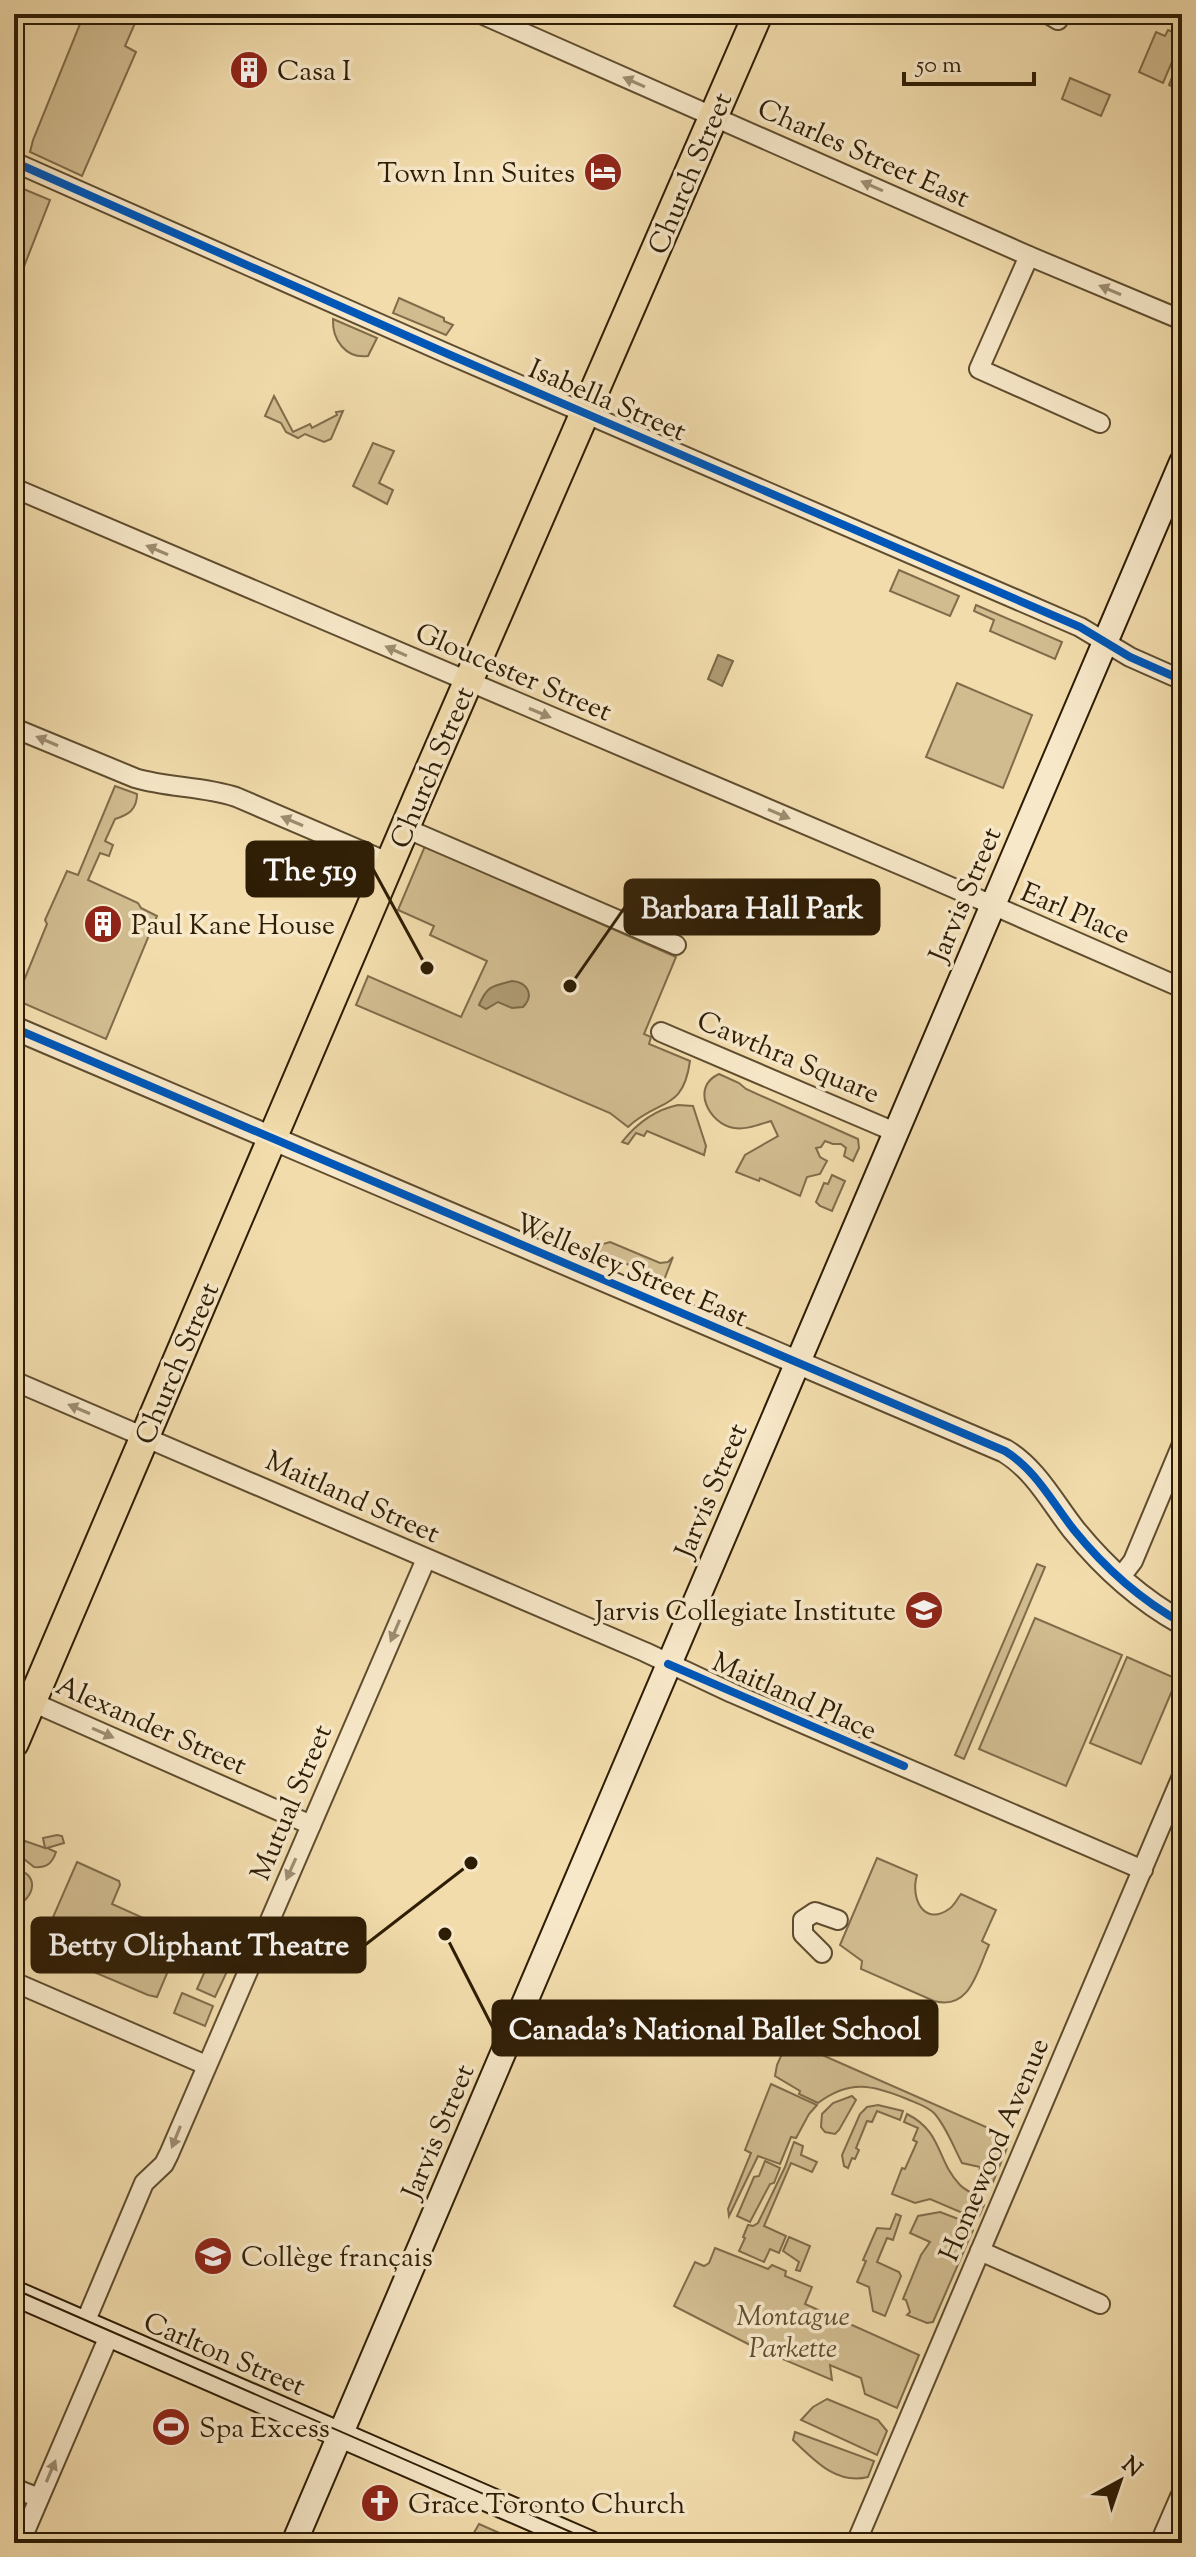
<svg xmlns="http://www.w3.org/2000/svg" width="1196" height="2557" viewBox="0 0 1196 2557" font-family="'Sorts Mill Goudy',serif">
	<rect width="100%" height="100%" fill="#f2dcac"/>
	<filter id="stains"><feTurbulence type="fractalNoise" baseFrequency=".0025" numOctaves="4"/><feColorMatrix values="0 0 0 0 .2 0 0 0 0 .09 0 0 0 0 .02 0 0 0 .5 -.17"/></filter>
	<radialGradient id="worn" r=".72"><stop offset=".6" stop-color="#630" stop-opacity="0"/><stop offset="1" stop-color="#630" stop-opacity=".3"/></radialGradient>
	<!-- green -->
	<g fill="#d1bc90" stroke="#806c4a" stroke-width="2">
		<polygon points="84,14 139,14 125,46 136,52 82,176 30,152 33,140"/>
		<polygon points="1168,30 1182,36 1182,52 1177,50 1163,83 1139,72 1156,32 1165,36"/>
		<polygon points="1180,58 1182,59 1182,91 1169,85"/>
		<polygon points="1070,78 1110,95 1101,116 1062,99"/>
		<polygon points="14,185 50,200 14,292"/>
		<polygon points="399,298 444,318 444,321 453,325 446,335 393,313"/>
		<path d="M333 319 377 338 368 356C346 359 332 340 333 319Z"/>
		<polygon points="274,396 293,432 310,424 312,428 337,415 336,412 343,411 331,439 324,442 305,434 298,438 286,432 281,423 265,416"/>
		<polygon points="373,443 394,451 379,483 393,490 387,504 353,486"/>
		<polygon points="899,570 959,596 950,616 890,591"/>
		<polygon points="976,605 1062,642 1055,659 990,631 994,620 974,611"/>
		<polygon points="957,683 1032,715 1003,788 926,757"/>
		<path d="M115 786 137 794C137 810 128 815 115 819L105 841 113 845 109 856 100 853 88 880 138 903 141 908 157 916 106 1039 16 1000 47 924 45 920 67 871 78 875Z"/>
		<path d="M425 846 561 904V906L676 957 644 1034 651 1037 649 1044 690 1061C683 1112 659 1098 628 1127L610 1113 356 1005 368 976 461 1017 487 961 430 935 434 926 398 910Z"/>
		<path d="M719 1074 739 1083 746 1089 858 1139 859 1148 853 1161 844 1156 846 1148 841 1144H833L825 1141 821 1147 816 1148 820 1157 827 1161 820 1174 807 1177 800 1196 760 1178 759 1181 736 1172 745 1155 778 1136 771 1121C760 1124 747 1130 734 1128 709 1124 690 1087 719 1074Z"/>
		<path d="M678 1105 693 1106 706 1146 704 1155 647 1131 644 1136 636 1133 628 1144 622 1142C637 1123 654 1110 678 1105Z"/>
		<polygon points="832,1175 845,1181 832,1211 820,1206 816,1202 824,1183 828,1184"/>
		<polygon points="610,1242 660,1263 668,1262 673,1257 664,1280 599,1252 603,1244"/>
		<polygon points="1037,1564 1045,1567 964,1759 955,1755"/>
		<polygon points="1035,1618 1122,1655 1066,1786 979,1749"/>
		<polygon points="1127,1657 1177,1679 1141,1764 1090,1743"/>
		<path d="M57 1835 62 1836 64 1843 47 1848 56 1852C52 1864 46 1868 34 1867L24 1859 22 1847 25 1841 45 1848 43 1838Z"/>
		<path d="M877 1858 917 1875C910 1898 924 1927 949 1909 954 1906 957 1899 961 1894L996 1910 982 1941 989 1945C977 1971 970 2011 934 2001L861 1969 862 1961 840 1945Z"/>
		<path d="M77 1862 119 1881 120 1885 112 1904 181 1935 182 1938 157 1997 148 1995 49 1953C43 1946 45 1939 47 1931Z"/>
		<path d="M14 1869C41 1873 35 1899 14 1907Z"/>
		<polygon points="212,1955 231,1963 215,1997 197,1989"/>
		<polygon points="182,1993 213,2006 205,2026 174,2013"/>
		<path d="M788 2040 1011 2138 993 2182 985 2184 978 2182 980 2167 962 2163C954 2148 946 2126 934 2113 927 2106 916 2103 907 2099 873 2085 850 2079 818 2103L799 2094 800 2091 775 2076 777 2065Z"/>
		<polygon points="771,2084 817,2105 809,2114 796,2138 791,2137 780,2164 758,2156 729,2216 728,2209 751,2153 745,2150"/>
		<polygon points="852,2096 856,2100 839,2130 835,2134 825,2132 821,2127 822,2114 833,2103"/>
		<polygon points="878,2105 903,2111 900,2120 877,2111 872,2122 867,2121 856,2148 859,2150 855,2159 852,2158 848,2168 844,2166 842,2155 860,2114 867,2107"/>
		<path d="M907 2114C943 2132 936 2160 960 2185 968 2193 979 2194 984 2205L979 2216 972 2217 930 2199 915 2203 892 2194 902 2168 905 2169 917 2142 913 2140 918 2128 904 2122Z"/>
		<polygon points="794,2142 803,2146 801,2155 817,2162 812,2172 791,2163 764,2226 786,2236 779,2253 770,2249 764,2262 739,2251 745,2238 743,2237 748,2225 753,2226 758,2223 785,2167"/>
		<polygon points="765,2161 780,2168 774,2183 770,2184 750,2222 737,2216 738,2214 754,2177 759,2176"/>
		<polygon points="940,2212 969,2223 973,2230 933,2322 927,2323 907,2315 910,2312 906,2300 903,2299 921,2255 930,2242 910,2233 918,2216"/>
		<polygon points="896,2214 901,2216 893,2240 887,2238 877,2262 899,2272 901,2276 885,2316 873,2311 869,2287 857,2282 866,2261 863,2260 877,2228 890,2229"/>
		<polygon points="789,2237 810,2246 800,2271 796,2270 799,2262 783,2251"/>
		<polygon points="715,2248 768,2269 772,2265 786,2271 785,2276 812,2287 805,2304 919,2355 897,2408 865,2394 861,2378 830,2365 832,2380 752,2346 674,2306 695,2262 704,2266 709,2263"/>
		<polygon points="827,2399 878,2420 887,2431 877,2455 801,2420 813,2407"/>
		<path d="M795 2432 874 2461 868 2477C836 2485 814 2460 793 2440Z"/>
		<polygon points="479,2524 522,2543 523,2543 468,2543"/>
	</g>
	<!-- water -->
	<g fill="#af9b73" stroke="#7b6947" stroke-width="2">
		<polygon points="718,655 733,661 722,686 708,679"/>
		<path d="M512 981C527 982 535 995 523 1007L512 1008 498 1002 486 1009 479 1005C487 986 492 986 512 981Z"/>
	</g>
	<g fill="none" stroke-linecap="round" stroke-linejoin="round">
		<!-- minor casing -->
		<g stroke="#5f4d2f" stroke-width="22">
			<g id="minor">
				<polyline points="481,14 1029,256 1182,320"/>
				<polyline points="1048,14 1058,20"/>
				<polyline points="14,162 448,354 1080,627 1130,657 1182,680"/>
				<polyline points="1029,256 979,369 1100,423"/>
				<polyline points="14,488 919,873 1182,988"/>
				<path d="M14 728 135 778C168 788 202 786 236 797L390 863"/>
				<polyline points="405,828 676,945"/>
				<polyline points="661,1032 895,1132"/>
				<polyline points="14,1381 645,1652 732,1693 1143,1870"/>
				<polyline points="1120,1578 1133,1561 1182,1444"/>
				<polyline points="14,1694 311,1825"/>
				<polyline points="822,1953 803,1934 803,1920 815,1912 838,1920"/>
				<polyline points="14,1982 206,2065"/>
				<polyline points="980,2251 1100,2304"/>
				<polyline points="84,2325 144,2183 164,2164 169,2154 426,1559"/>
				<polyline points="14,2488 39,2498"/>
				<polyline points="20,2543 109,2336"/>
				<polyline points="856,2543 1182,1776"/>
			</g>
		</g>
		<!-- tertiary casing -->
		<g stroke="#5f4d2f" stroke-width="26">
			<g id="tertiary">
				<path d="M14 1028 1005 1451C1036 1470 1052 1502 1074 1530 1104 1567 1141 1600 1182 1623"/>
				<polyline points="1162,2543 1182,2497"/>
			</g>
		</g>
		<!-- secondary casing -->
		<g stroke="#2e1d05" stroke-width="28">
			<g id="secondary">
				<polyline points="14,2293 589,2543"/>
				<polyline points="294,2543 1182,462"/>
			</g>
		</g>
		<!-- primary casing -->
		<g stroke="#2e1d05" stroke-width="32">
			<polyline id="primary" points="14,1743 418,797 758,14"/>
		</g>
		<!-- minor -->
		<use href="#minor" stroke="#f7e8c9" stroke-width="18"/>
		<!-- tertiary -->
		<use href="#tertiary" stroke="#f7e8c9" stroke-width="22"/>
		<!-- secondary -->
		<use href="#secondary" stroke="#f7e8c9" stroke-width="24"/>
		<!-- primary -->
		<use href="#primary" stroke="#f2dcac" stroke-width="28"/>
		<!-- tram -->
		<polyline stroke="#2e1d05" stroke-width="2" points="14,2289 596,2543"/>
		<!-- cycleway casing -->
		<g stroke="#f7e8c9" stroke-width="13">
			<g id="cycleway">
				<polyline points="14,162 448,354 1080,627 1130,657 1182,680"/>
				<path d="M14 1028 1005 1451C1036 1470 1052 1502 1074 1530 1104 1567 1141 1600 1182 1623"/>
				<polyline points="668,1664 904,1766"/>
			</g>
		</g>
		<!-- cycleway -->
		<use href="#cycleway" stroke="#0057b8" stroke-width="8"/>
	</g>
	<!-- one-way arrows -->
	<defs><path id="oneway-solid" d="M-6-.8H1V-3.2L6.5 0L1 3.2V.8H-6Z" transform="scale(2)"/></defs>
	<g fill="#9d8d71">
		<use href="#oneway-solid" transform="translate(634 82) rotate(-156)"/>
		<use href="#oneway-solid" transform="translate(872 186) rotate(-156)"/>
		<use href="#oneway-solid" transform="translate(1110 290) rotate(-157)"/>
		<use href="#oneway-solid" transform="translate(157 550) rotate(-157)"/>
		<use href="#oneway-solid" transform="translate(396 651) rotate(-156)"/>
		<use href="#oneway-solid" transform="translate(540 713) rotate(23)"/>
		<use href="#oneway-solid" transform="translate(47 741) rotate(-157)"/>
		<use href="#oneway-solid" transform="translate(779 814) rotate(23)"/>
		<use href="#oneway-solid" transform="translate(292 821) rotate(-157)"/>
		<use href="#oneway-solid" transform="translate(79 1409) rotate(-157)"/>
		<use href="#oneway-solid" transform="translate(395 1631) rotate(113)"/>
		<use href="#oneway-solid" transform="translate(103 1733) rotate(24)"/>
		<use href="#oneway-solid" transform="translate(291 1869) rotate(114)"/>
		<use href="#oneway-solid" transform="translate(176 2137) rotate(112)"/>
		<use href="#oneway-solid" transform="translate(51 2471) rotate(-67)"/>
	</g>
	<!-- icons -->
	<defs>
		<g id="building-disc" transform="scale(2)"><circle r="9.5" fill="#8f2418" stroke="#f7e8c9"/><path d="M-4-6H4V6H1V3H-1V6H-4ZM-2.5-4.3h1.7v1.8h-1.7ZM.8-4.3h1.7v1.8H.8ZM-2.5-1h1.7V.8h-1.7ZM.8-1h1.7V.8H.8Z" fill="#fff"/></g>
		<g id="hotel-disc" transform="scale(2)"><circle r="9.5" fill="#8f2418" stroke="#f7e8c9"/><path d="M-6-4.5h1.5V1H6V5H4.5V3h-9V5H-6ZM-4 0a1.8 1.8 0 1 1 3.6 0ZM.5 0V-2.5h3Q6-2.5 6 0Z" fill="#fff"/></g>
		<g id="school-disc" transform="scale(2)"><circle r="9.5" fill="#8f2418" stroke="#f7e8c9"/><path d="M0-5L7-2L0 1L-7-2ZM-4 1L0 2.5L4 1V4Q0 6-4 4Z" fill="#fff"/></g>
		<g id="stadium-disc" transform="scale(2)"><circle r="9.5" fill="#8f2418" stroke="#f7e8c9"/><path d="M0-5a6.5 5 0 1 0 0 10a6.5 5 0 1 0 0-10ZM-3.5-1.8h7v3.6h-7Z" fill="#fff"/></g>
		<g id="church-disc" transform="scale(2)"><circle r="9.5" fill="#8f2418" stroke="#f7e8c9"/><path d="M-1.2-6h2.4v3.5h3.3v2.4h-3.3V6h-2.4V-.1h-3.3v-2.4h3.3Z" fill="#fff"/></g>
	</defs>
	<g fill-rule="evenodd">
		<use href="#building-disc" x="249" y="70"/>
		<use href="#hotel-disc" x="603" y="172"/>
		<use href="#building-disc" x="103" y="924"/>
		<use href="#school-disc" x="924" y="1610"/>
		<use href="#school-disc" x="213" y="2256"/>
		<use href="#stadium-disc" x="171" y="2427"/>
		<use href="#church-disc" x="380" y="2503"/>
	</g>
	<g text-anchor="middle" stroke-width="7" stroke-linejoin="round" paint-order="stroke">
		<!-- poi labels -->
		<g font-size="28" fill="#2e1d05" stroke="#f7e8c9" text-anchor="start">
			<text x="277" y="80">Casa I</text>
			<text x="575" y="182" text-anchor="end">Town Inn Suites</text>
			<text x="131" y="934">Paul Kane House</text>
			<text x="896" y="1620" text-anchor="end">Jarvis Collegiate Institute</text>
			<text x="241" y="2266">Collège français</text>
			<text x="199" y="2437">Spa Excess</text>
			<text x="408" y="2513">Grace Toronto Church</text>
		</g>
		<!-- street labels -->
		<g font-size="28" fill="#2e1d05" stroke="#f7e8c9">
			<text transform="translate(864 152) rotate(24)" y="10">Charles Street East</text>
			<text transform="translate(689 173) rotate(-67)" y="10">Church Street</text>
			<text transform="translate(608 399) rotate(23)" y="10">Isabella Street</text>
			<text transform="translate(514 671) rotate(23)" y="10">Gloucester Street</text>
			<text transform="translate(431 767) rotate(-67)" y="10">Church Street</text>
			<text transform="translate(964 894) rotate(-67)" y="10">Jarvis Street</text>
			<text transform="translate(1076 912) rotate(23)" y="10">Earl Place</text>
			<text transform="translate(789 1056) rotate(23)" y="10">Cawthra Square</text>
			<text transform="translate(632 1269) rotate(23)" y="10">Wellesley Street East</text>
			<text transform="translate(176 1363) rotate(-67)" y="10">Church Street</text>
			<text transform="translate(710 1490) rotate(-67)" y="10">Jarvis Street</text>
			<text transform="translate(353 1496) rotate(24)" y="10">Maitland Street</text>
			<text transform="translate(795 1695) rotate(24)" y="10">Maitland Place</text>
			<text transform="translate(152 1724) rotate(24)" y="10">Alexander Street</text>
			<text transform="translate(290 1802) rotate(-67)" y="10">Mutual Street</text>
			<text transform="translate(437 2131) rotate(-67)" y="10">Jarvis Street</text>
			<text transform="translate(993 2149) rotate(-67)" y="10">Homewood Avenue</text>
			<text transform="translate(225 2353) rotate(23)" y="10">Carlton Street</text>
		</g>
		<!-- park labels -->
		<g font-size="28" font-style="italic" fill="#5f4d2f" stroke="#f7e8c9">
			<text x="793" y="2325">Montague<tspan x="793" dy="32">Parkette</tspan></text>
		</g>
	</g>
	<!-- callouts -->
	<path fill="none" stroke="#2e1d05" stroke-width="3" d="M427 968L373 869M570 986L625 907M471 1863L365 1945M445 1934L493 2028"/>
	<g fill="#2e1d05" stroke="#f7e8c9" stroke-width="3">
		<circle cx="427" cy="968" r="8"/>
		<circle cx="570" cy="986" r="8"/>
		<circle cx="471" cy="1863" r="8"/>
		<circle cx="445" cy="1934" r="8"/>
	</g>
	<g fill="#2e1d05" stroke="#2e1d05" stroke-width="3">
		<rect x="247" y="842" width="126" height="54" rx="8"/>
		<rect x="625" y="880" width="254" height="54" rx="8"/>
		<rect x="32" y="1918" width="333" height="54" rx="8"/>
		<rect x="493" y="2001" width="444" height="54" rx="8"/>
	</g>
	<g font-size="30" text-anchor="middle" font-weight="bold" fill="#fff">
		<text x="310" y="880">The 519</text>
		<text x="752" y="918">Barbara Hall Park</text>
		<text x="199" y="1955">Betty Oliphant Theatre</text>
		<text x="715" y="2039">Canada's National Ballet School</text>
	</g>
	<!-- margin -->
	<rect width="1196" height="2557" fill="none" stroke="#f2dcac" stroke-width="48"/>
	<rect x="16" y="16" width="1164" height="2525" fill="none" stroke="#2e1d05" stroke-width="4"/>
	<rect x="24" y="24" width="1148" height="2509" fill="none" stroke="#2e1d05" stroke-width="2"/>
	<!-- north arrow -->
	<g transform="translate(1120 2481) rotate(40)" stroke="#f7e8c9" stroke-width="6" paint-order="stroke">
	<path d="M0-6L14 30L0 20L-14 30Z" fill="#2e1d05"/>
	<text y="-12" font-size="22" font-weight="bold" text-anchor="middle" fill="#2e1d05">N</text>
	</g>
	<!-- scale -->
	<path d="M904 72v12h130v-12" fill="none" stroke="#2e1d05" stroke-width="4"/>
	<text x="916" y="72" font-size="24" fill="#2e1d05" stroke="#f7e8c9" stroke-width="6" paint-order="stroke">50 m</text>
	<rect width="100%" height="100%" filter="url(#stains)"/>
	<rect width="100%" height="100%" fill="url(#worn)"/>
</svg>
